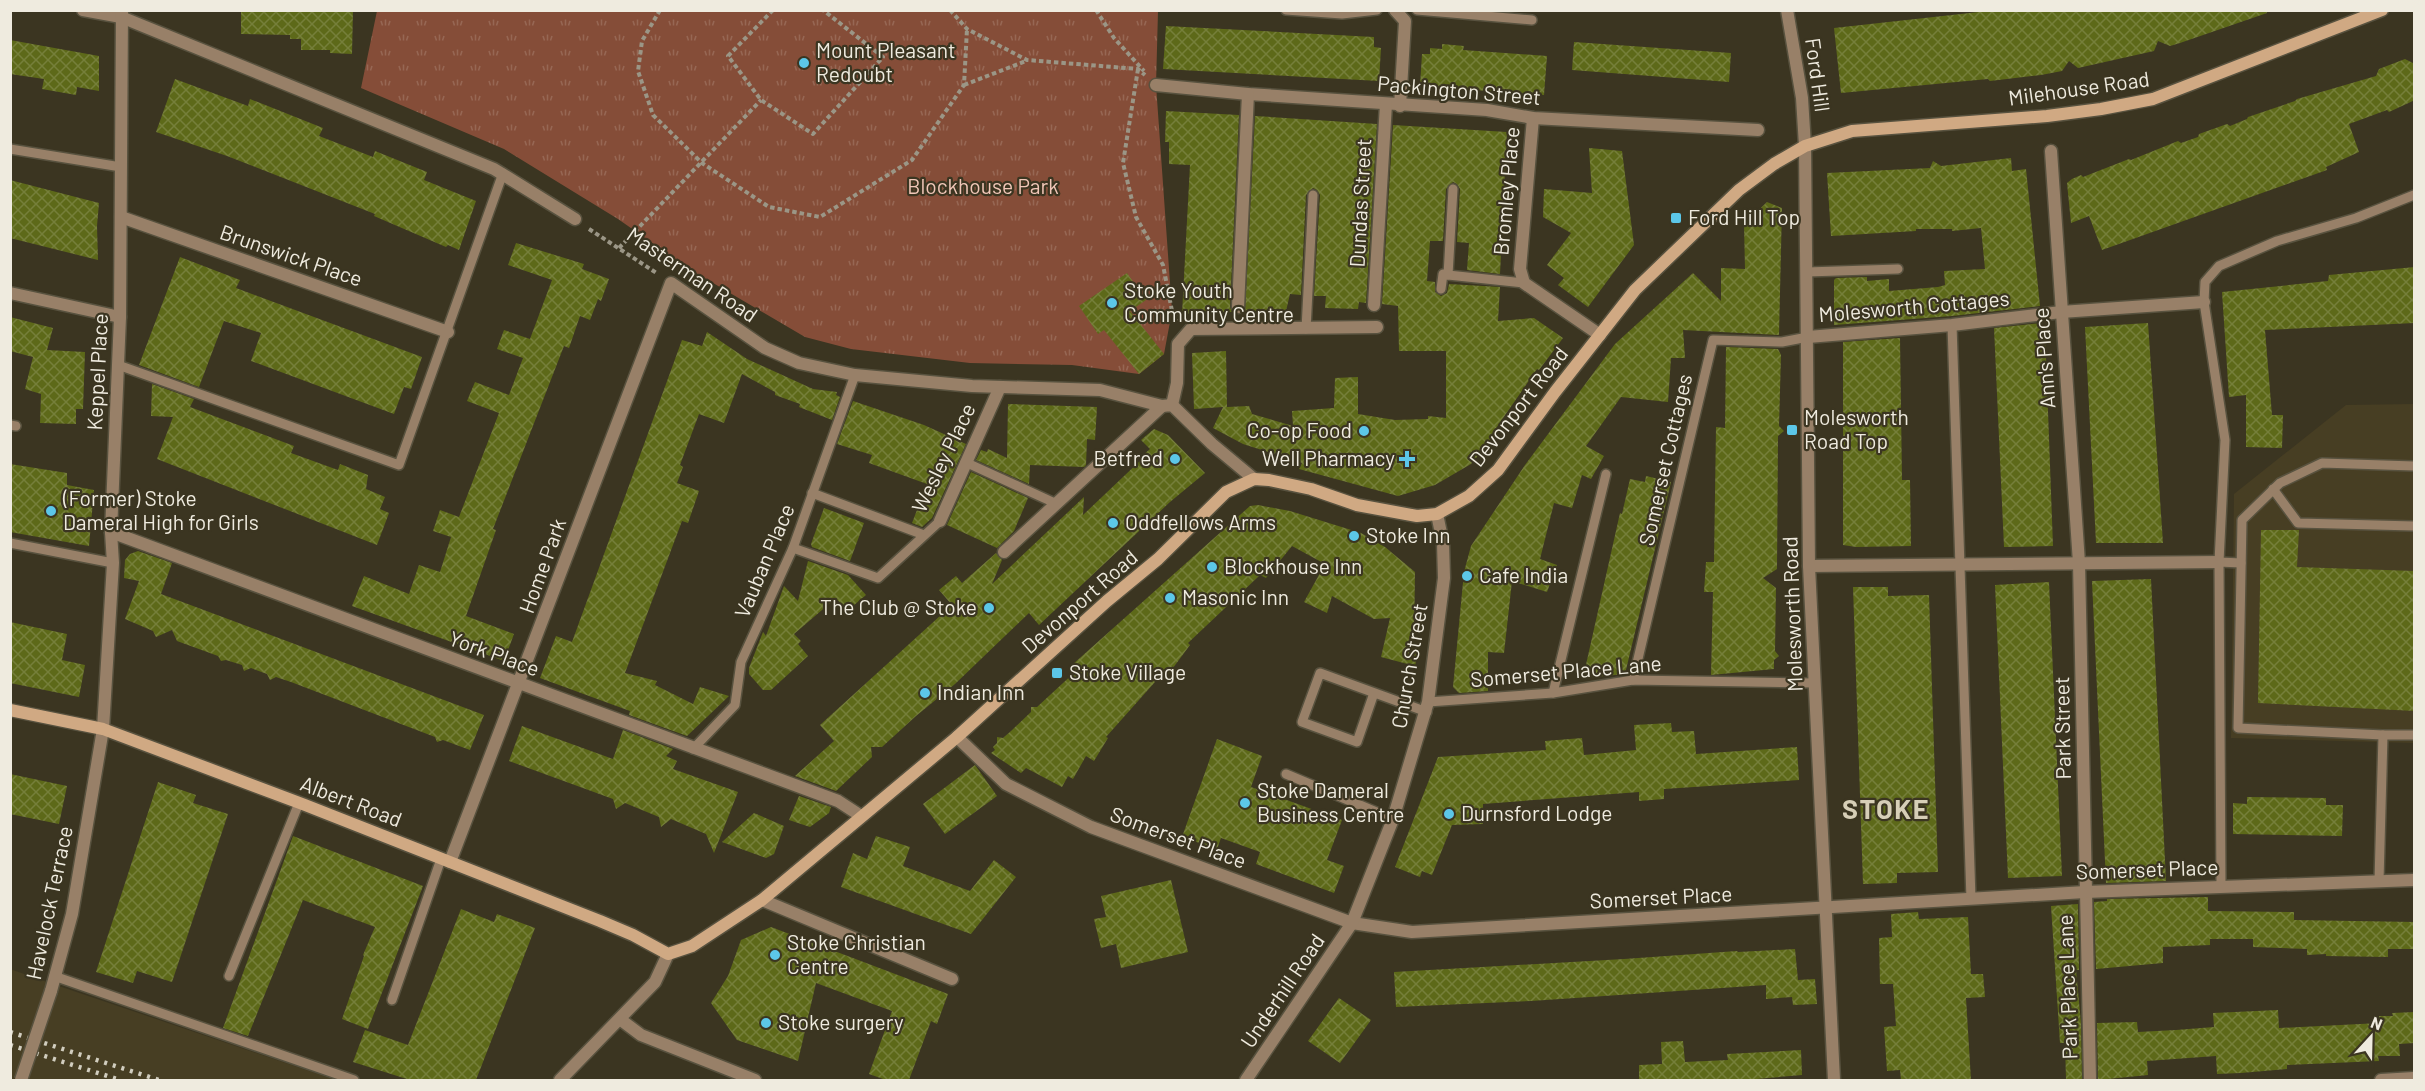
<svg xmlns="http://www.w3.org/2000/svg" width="2425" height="1091" viewBox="0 0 2425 1091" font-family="Barlow,sans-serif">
	<defs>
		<pattern id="park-tufts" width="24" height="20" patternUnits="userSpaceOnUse" patternTransform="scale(1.5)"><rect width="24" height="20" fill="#854d38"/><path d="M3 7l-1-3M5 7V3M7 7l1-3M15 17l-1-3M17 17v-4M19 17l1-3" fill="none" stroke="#976754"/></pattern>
		<pattern id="building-cross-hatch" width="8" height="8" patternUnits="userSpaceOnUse" patternTransform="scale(1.5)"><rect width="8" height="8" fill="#5d6919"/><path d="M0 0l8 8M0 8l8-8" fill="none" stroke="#757f3a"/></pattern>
	</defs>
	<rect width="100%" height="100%" fill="#3b3521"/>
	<!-- built -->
	<g fill="#473e23">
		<polygon points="2414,404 2414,743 2231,738 2234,494 2346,405"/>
		<polygon points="10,969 44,981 336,1080 11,1080"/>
	</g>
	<!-- park -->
	<polygon fill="url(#park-tufts)" points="377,11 1158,11 1156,85 1172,311 1164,354 1139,374 1072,365 970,363 851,349 805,337 691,270 618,219 504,149 361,88"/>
	<!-- building -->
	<g fill="url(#building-cross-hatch)">
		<polygon points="241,10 353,10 352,54 330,53 330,50 301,50 301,39 290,39 290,35 241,34"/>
		<polygon points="1997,10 2266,10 2267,13 2180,43 2170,46 2158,41 2154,51 2078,68 2069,61 2062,71 2041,75 1990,81 1988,79 1841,93 1834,28"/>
		<polygon points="1166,26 1374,37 1374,47 1381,48 1379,81 1163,69"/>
		<polygon points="10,40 99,56 99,91 77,87 76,95 42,89 44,79 10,74"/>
		<polygon points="1574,42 1731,53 1729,82 1572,70"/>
		<polygon points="1442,44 1464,46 1463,50 1547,56 1544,95 1420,86 1422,54 1430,54 1430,48 1442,49"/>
		<polygon points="2405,59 2415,64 2415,100 2389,112 2387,110 2349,124 2359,152 2326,167 2327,170 2102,250 2089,216 2071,223 2067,183 2072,179 2081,175 2083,177 2129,159 2131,160 2178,141 2181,143 2198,137 2199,134 2227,124 2230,126 2247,119 2248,117 2295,101 2297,99 2376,76 2379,69"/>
		<polygon points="175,79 248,106 250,99 323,128 319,136 373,157 375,151 427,172 424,180 476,201 459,250 448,245 446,247 374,216 375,214 227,156 156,132"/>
		<polygon points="1166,111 1239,115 1230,307 1232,312 1182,314 1190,165 1169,164 1169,142 1165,142"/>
		<polygon points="1255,116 1377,124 1366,303 1359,302 1358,309 1325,308 1326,296 1314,296 1320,195 1317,190 1313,188 1306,195 1301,295 1290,294 1286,311 1245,312"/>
		<polygon points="1393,125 1507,132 1500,274 1467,270 1469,243 1457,242 1460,189 1457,184 1453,182 1446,189 1443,241 1430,241 1427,281 1435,282 1435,292 1441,296 1447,293 1449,284 1500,287 1498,321 1534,318 1563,338 1539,370 1537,369 1492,434 1494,437 1471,464 1435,485 1398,496 1299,469 1302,463 1243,444 1213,428 1223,407 1194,409 1192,353 1226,351 1227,407 1249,406 1252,414 1293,426 1292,411 1334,408 1335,378 1358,377 1358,414 1395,420 1428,419 1428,416 1446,418 1446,351 1399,351 1398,306 1382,304"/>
		<polygon points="1589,148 1622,151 1634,245 1588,307 1558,285 1564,278 1547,265 1571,233 1543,217 1544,189 1592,193"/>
		<polygon points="2011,158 2012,171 2026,169 2040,306 1952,316 1834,325 1834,280 1836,278 1867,277 1867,281 1889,279 1889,291 1938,287 1945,285 1944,271 1985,269 1981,228 1952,231 1952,229 1916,229 1916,231 1831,236 1827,173 1930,168 1933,161 1941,166"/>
		<polygon points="10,180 99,203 97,226 98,260 10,238"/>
		<polygon points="1767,202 1782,208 1779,335 1683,330 1685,358 1671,358 1668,402 1621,397 1586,446 1604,456 1591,479 1582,475 1572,508 1554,503 1540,559 1557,565 1547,592 1512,581 1504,653 1488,652 1488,691 1459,693 1453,687 1464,572 1471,546 1525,465 1615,344 1693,273 1721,301 1721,268 1745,269 1744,224"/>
		<polygon points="516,243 584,264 582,269 609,279 601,301 598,299 590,320 580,316 569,348 564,346 493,529 496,530 466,616 514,634 504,661 352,606 364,576 409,594 419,565 440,572 451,537 433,531 440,510 459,517 499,413 467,401 475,382 509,395 523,358 497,349 504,330 530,339 552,280 508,265"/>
		<polygon points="180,257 240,280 236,288 422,357 411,389 404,387 394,414 251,361 261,333 224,321 199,387 139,365"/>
		<polygon points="2415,267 2415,323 2265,330 2272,415 2283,415 2282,448 2246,447 2246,395 2229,397 2222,292 2328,281 2329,275"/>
		<polygon points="1127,273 1146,300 1130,311 1164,354 1139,374 1104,330 1098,334 1079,306"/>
		<polygon points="10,317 53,328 47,350 85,352 83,409 76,409 76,424 40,423 41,394 25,389 33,357 10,351"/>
		<polygon points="2041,323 2042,330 2045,330 2053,546 2004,547 1994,328"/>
		<polygon points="2148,323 2163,543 2096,543 2085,327"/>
		<polygon points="707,332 747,359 813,389 837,392 836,395 840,397 832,420 799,407 800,404 775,395 775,392 742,374 724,423 699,414 680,465 683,467 677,483 699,491 688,523 682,521 625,673 657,681 655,685 693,704 700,687 729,696 687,736 629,715 630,711 540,678 556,636 572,642 682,340 702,346"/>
		<polygon points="1900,338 1902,480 1910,480 1911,546 1856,547 1843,545 1843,342"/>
		<polygon points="1726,347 1778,349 1781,355 1779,426 1784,431 1778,436 1777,569 1763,578 1776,588 1775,651 1779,656 1774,660 1774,669 1711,675 1713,592 1704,592 1706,562 1714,562 1716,427 1725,428"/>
		<polygon points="152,384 194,399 190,407 294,446 291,453 338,470 340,464 368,475 366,489 385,497 380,509 389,513 377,545 157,459 173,417 151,416"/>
		<polygon points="853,401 924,425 966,444 932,518 922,527 912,523 927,484 869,463 872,455 837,444"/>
		<polygon points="1008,404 1097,407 1095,440 1087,439 1086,465 1084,467 1030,465 1029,484 976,460 981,450 987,452 988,449 1007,458"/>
		<polygon points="1154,429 1168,435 1205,473 1170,502 1039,625 1029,613 955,684 916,716 882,747 871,747 872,757 836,791 795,776 834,741 820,725 952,605 939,590 956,576 962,583 996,553 1002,560 992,584 1084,497 1083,515 1143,458 1142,456 1150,449 1141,440"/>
		<polygon points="10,464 67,473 67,485 94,490 89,546 10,532"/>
		<polygon points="971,472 1028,498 1014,531 997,548 947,525"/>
		<polygon points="1646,476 1671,482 1625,674 1583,678 1620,513 1622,514 1630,479 1645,482"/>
		<polygon points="1258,505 1290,511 1361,533 1385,547 1415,572 1414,643 1420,645 1415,666 1381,657 1390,618 1374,619 1332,596 1327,613 1304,602 1325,564 1292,546 1266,578 1260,575 1188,643 1190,645 1167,676 1163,673 1106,737 1108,738 1094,761 1086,756 1073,779 1068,776 1062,787 1026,768 1021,773 991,753 995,750 993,747 997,743 997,737 1003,738 1011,731 1031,712 1031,707 1037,707 1076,671 1072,665 1250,506"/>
		<polygon points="824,508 864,523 850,561 812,547 811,544"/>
		<polygon points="2261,530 2299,530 2297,567 2415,571 2415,711 2258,703"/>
		<polygon points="138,551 172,563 161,594 484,715 470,750 443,740 437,742 435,737 291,682 276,677 270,680 267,674 251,668 244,671 242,665 226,660 221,661 218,656 177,641 172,630 156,637 153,631 125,619 139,581 124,578 125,560 130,554"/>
		<polygon points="808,561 848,575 866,595 847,611 836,598 794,634 801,641 798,644 808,656 771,690 763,690 749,674 749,668 763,632 766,636 784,586 798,601"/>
		<polygon points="2151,579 2166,881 2106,883 2092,581"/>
		<polygon points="2049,582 2062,876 2008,878 1995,585"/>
		<polygon points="1853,587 1888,587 1888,596 1929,595 1938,872 1897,873 1897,883 1863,884"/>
		<polygon points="10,622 67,634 62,660 85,665 79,697 10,683"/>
		<polygon points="1671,723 1672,732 1694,731 1696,754 1797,747 1799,780 1664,789 1664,799 1639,801 1639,792 1483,804 1483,824 1452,825 1432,875 1422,871 1420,877 1395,867 1438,757 1546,750 1545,741 1582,738 1584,755 1636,750 1634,725"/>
		<polygon points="522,726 613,759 623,730 673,749 666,756 677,761 673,769 738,792 714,853 706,834 671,819 661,827 659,817 625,803 616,809 613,799 509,761"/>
		<polygon points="1217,739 1262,756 1251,787 1342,820 1327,860 1344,866 1334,893 1256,864 1260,852 1221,838 1217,849 1182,837"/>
		<polygon points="975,765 997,796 945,834 923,804"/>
		<polygon points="10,774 67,786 59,824 10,814"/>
		<polygon points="158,782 196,795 193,803 228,814 172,982 137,971 133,983 96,972"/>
		<polygon points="799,796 831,807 829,813 810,827 789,820"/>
		<polygon points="2247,797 2326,798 2326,805 2343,805 2342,836 2233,834 2233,803 2247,804"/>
		<polygon points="754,813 784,826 774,854 766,858 722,842"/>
		<polygon points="293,836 423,886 368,1029 342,1019 364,956 363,955 375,927 303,900 248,1036 223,1028"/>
		<polygon points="876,836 910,847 903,866 970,891 994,860 1016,877 971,934 841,887 853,853 867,859"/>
		<polygon points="1171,880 1188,952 1121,968 1116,944 1101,948 1094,919 1106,917 1101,896"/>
		<polygon points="2208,897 2208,911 2294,912 2294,920 2415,922 2415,949 2388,949 2388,957 2326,956 2326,954 2307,955 2307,949 2253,947 2253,939 2210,939 2210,945 2163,947 2163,963 2096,969 2094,902 2107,901 2107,899"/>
		<polygon points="2078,904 2079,970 2076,970 2081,1023 2082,1080 2066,1080 2065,1043 2060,1043 2051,906"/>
		<polygon points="461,909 494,922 497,914 535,928 476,1080 410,1080 353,1062 365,1030 408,1045"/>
		<polygon points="1918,912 1919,919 1968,917 1971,974 1983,974 1985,997 1966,998 1971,1080 1901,1080 1900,1070 1887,1071 1884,1027 1896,1026 1893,984 1880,984 1879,938 1892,937 1891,914"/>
		<polygon points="771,927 948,994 937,1024 931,1021 909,1080 886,1080 869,1074 892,1011 816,983 798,1061 737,1040 711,1003 728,976 741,940"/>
		<polygon points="1795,949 1798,980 1815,979 1817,1004 1793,1005 1792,997 1766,999 1766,985 1531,1001 1396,1007 1394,972 1624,959 1737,951 1738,952"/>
		<polygon points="1339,998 1371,1020 1340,1063 1308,1041"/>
		<polygon points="2278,1010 2279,1028 2380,1023 2379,1016 2393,1016 2392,1013 2415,1012 2415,1043 2399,1044 2400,1056 2378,1056 2379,1061 2287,1065 2287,1069 2241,1073 2217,1074 2216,1056 2147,1061 2148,1075 2098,1080 2097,1023 2137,1022 2138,1032 2176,1030 2214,1027 2213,1013"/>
		<polygon points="1683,1041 1685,1062 1728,1060 1727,1054 1801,1050 1802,1075 1745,1080 1639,1080 1639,1065 1662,1064 1661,1042"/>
	</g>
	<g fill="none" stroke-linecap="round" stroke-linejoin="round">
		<!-- service casing -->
		<g stroke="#58523f" stroke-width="12">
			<g id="service">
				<polyline points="1286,10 1342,14 1377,10"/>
				<polyline points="1417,10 1532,20"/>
				<polyline points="10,149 121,167"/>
				<polyline points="1453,189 1448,275 1524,283"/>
				<polyline points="1807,272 1898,269"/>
				<polyline points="1441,289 1443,274 1448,275"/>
				<polyline points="1952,325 1971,899"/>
				<polyline points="1306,329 1313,195"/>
				<polyline points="118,365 399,465 503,173"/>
				<polyline points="10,425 16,426"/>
				<polyline points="965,462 1057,504"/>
				<polyline points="2273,489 2298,523 2414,526"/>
				<polyline points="812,493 924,535"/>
				<polyline points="10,543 113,563"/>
				<polyline points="793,548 878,578 940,521"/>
				<polyline points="2219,562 2241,563"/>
				<polyline points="1633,680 1713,340 1782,342 1808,337"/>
				<polyline points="1374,693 1357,742 1302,722 1320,673 1427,712"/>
				<polyline points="1553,693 1606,474"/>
				<polyline points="1428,702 1553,693 1633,680 1814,683"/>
				<polyline points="2383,735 2238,728 2242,520 2280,483 2322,463 2414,466"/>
				<polyline points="693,749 735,705 741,662 793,548 855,375"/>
				<polyline points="1286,774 1393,819"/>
				<polyline points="2379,881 2383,735 2414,735"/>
				<polyline points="2221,887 2219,562 2225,440 2204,302 2205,282 2219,266 2277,241 2356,218 2414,195"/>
				<polyline points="54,976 354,1080"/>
				<polyline points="229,976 299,803"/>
				<polyline points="392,1000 441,859"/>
			</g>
		</g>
		<!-- minor casing -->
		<g stroke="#58523f" stroke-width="15">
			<g id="minor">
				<polyline points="83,10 121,17 494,169 575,219"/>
				<polyline points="1395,10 1405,21 1400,106"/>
				<polyline points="1156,85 1248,94 1487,110 1533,118 1758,130"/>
				<polyline points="1533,118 1520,269 1524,283 1600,335"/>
				<polyline points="2051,151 2079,563 2090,1080"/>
				<polyline points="121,217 448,332"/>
				<polyline points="10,293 120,317"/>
				<polyline points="1374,305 1386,104"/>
				<polyline points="1238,307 1248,94"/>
				<polyline points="1808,337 1952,325 2061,312 2204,302"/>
				<polyline points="1172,405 1177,383 1178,344 1191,329 1377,327"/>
				<polyline points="940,521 1000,387"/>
				<polyline points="111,532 838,801 861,816"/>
				<polyline points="1004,552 1162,406"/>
				<polyline points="1809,566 2219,562"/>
				<polyline points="957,737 1006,784 1091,827 1352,923 1412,932 2085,892 2414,880"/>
				<polyline points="450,862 671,283 765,348 799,363 855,375 972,386 1100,390 1162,406 1172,405 1212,444 1254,479"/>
				<polyline points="762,900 952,979"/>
				<polyline points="51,991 72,914 103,729 113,563 111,532 120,317 122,10"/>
				<polyline points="621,1020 641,1035 755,1080"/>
				<polyline points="1246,1080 1352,923 1393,819 1428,702 1444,578 1443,543 1437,514"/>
				<polyline points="2381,1080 2414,1078"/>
			</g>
		</g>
		<!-- tertiary casing -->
		<g stroke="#58523f" stroke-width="15">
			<g id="tertiary">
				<polyline points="1787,10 1802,98 1805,146 1809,566 1834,1080"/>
				<polyline points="560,1080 655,982 668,954"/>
			</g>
		</g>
		<!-- secondary casing -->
		<g stroke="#58523f" stroke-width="15">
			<polyline id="secondary" points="10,710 103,729 305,805 600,921 633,935 668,954 692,946 762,900 957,737 1107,601 1158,559 1226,492 1254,479 1269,480 1311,489 1357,505 1417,516 1437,514 1469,496 1498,470 1555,392 1635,290 1739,190 1774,164 1805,146 1852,131 2047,116 2101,109 2153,99 2382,10"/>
		</g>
		<!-- path -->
		<g stroke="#9b9686" stroke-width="4" stroke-dasharray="4.5 3" stroke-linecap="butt">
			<polyline points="660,10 642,41 638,71 653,115 702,163 769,207 820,217 912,160 964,85 967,29"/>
			<polyline points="773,10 728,56 761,100 813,134 883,57 823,10"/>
			<polyline points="950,10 967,29 1027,60 1138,69 1145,75"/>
			<polyline points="1096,10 1114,38 1144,71"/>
			<polyline points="1138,69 1123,163 1136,217 1163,265 1172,311 1178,320"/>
			<polyline points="964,85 1026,61"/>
			<polyline points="589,229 658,274"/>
			<polyline points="619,248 761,100"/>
		</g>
		<!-- service -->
		<use href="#service" stroke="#988068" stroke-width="9"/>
		<!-- minor -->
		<use href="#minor" stroke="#988068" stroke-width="12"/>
		<!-- tertiary -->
		<use href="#tertiary" stroke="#988068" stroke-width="12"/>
		<!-- secondary -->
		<use href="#secondary" stroke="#d0a983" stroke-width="12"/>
		<!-- rail -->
		<g stroke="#d1cdbf" stroke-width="4.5" stroke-dasharray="3 6" stroke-linecap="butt">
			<polyline points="10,1032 159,1080"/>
			<polyline points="10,1045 120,1080"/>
		</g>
		<!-- minor-bridge casing -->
		<g stroke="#58523f" stroke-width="15" stroke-linecap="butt">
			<polyline id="minor-bridge" points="21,1080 51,991"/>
		</g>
		<!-- minor-bridge -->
		<use href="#minor-bridge" stroke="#988068" stroke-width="12"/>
	</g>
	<!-- markers -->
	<g fill="#5cc7e8" stroke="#3b3521" stroke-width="2">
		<circle cx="804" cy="63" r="6"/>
		<rect x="1670" y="212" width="12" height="12" rx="3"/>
		<circle cx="1112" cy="303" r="6"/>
		<rect x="1786" y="424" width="12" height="12" rx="3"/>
		<circle cx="1364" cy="431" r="6"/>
		<circle cx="1175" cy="459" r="6"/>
		<path d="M1404 450h6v6h6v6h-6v6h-6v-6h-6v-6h6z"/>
		<circle cx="51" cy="511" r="6"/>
		<circle cx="1113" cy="523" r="6"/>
		<circle cx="1354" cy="536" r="6"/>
		<circle cx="1212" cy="567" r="6"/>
		<circle cx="1467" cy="576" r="6"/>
		<circle cx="1170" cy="598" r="6"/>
		<circle cx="989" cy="608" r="6"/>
		<rect x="1051" y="667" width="12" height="12" rx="3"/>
		<circle cx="925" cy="693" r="6"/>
		<circle cx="1245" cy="803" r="6"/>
		<circle cx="1449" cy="814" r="6"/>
		<circle cx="775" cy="955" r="6"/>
		<circle cx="766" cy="1023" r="6"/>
	</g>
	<g text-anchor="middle" stroke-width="4.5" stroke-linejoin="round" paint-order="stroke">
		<!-- poi labels -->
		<g font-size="21" fill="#efebdf" stroke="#3b3521" text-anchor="start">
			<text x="816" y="58">Mount Pleasant<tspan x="816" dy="24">Redoubt</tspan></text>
			<text x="1688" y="225">Ford Hill Top</text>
			<text x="1124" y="298">Stoke Youth<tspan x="1124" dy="24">Community Centre</tspan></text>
			<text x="1804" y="425">Molesworth<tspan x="1804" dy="24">Road Top</tspan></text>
			<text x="1352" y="438" text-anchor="end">Co-op Food</text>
			<text x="1163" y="466" text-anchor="end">Betfred</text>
			<text x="1395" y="466" text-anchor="end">Well Pharmacy</text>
			<text x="63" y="506">(Former) Stoke<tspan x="63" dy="24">Dameral High for Girls</tspan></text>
			<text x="1125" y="530">Oddfellows Arms</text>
			<text x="1366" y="543">Stoke Inn</text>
			<text x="1224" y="574">Blockhouse Inn</text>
			<text x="1479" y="583">Cafe India</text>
			<text x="1182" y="605">Masonic Inn</text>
			<text x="977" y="615" text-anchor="end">The Club @ Stoke</text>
			<text x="1069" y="680">Stoke Village</text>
			<text x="937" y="700">Indian Inn</text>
			<text x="1257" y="798">Stoke Dameral<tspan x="1257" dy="24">Business Centre</tspan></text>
			<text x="1461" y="821">Durnsford Lodge</text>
			<text x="787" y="950">Stoke Christian<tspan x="787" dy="24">Centre</tspan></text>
			<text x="778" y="1030">Stoke surgery</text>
		</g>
		<!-- street labels -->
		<g font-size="21" fill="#efebdf" stroke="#3b3521">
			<text transform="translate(1817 75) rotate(82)" y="7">Ford Hill</text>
			<text transform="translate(2079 89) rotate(-8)" y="7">Milehouse Road</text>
			<text transform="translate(1459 91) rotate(5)" y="7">Packington Street</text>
			<text transform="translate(1507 191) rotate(-85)" y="7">Bromley Place</text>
			<text transform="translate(1361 203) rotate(-87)" y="7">Dundas Street</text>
			<text transform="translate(291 256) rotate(19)" y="7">Brunswick Place</text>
			<text transform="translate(692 275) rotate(34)" y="7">Masterman Road</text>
			<text transform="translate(1914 307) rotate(-5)" y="7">Molesworth Cottages</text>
			<text transform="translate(2045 358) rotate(-94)" y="7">Ann's Place</text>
			<text transform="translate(98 372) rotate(-87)" y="7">Keppel Place</text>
			<text transform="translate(1519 407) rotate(-52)" y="7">Devonport Road</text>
			<text transform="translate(944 458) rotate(-64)" y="7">Wesley Place</text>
			<text transform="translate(1666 460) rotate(-77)" y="7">Somerset Cottages</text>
			<text transform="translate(765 561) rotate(-67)" y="7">Vauban Place</text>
			<text transform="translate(543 566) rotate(-70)" y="7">Home Park</text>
			<text transform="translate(1080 602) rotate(-41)" y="7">Devonport Road</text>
			<text transform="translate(1793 614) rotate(-92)" y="7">Molesworth Road</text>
			<text transform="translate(494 654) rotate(20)" y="7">York Place</text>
			<text transform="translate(1410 666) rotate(-80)" y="7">Church Street</text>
			<text transform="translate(1566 672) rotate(-5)" y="7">Somerset Place Lane</text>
			<text transform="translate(2063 728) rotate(-91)" y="7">Park Street</text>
			<text transform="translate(351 802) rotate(21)" y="7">Albert Road</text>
			<text transform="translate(1178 838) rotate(20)" y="7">Somerset Place</text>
			<text transform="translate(2147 870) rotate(-2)" y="7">Somerset Place</text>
			<text transform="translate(1661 898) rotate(-3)" y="7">Somerset Place</text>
			<text transform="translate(50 903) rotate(-78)" y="7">Havelock Terrace</text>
			<text transform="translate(2068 987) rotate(-92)" y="7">Park Place Lane</text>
			<text transform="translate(1283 991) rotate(-56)" y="7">Underhill Road</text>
		</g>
		<!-- park labels -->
		<g font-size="21" fill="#f1c7b8" stroke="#3b3521">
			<text x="983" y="194">Blockhouse Park</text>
		</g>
		<!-- district labels -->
		<g font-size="27" font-weight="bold" letter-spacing="1.5" fill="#d7cfb7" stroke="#3b3521">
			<text x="1886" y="819">STOKE</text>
		</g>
	</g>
	<!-- border -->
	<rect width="2425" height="1091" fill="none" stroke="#efebdf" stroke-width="24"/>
	<!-- north arrow -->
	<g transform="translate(2371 1037) rotate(22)" stroke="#3b3521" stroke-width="4.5" paint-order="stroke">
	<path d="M0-4.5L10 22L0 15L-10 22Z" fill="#efebdf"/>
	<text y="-9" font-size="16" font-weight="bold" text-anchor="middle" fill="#efebdf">N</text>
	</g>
</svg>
